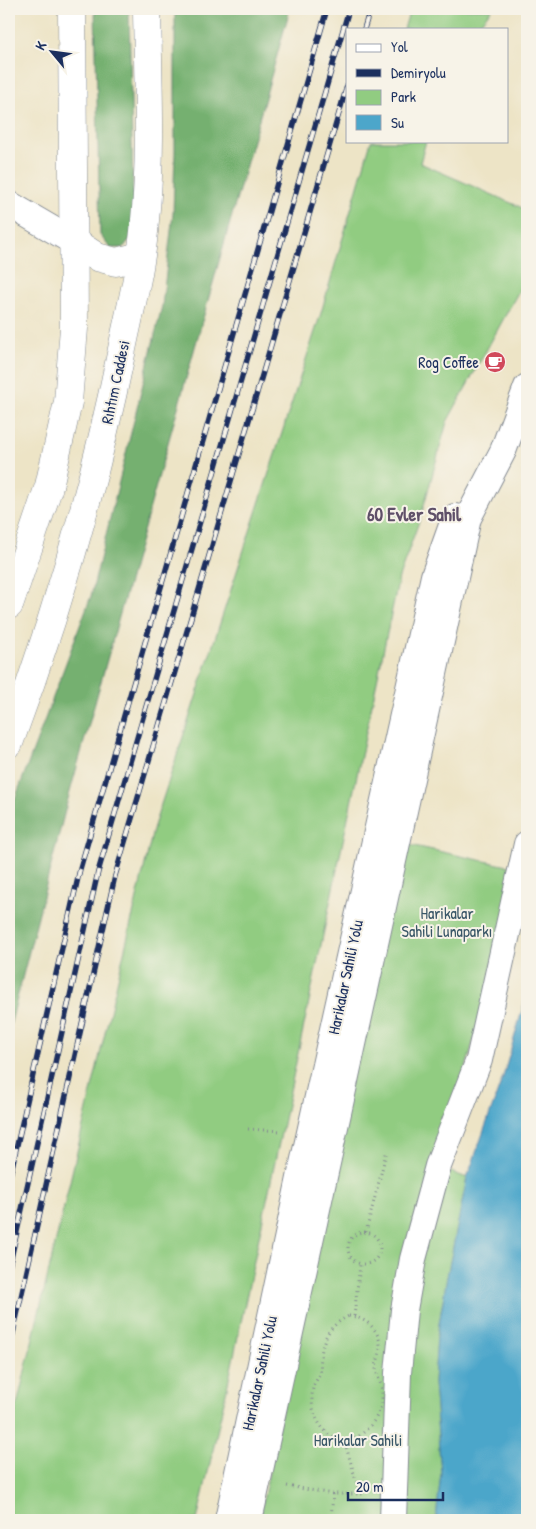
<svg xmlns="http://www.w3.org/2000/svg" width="536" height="1529" viewBox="0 0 536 1529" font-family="'Patrick Hand',sans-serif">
	<rect width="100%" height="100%" fill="#f7f3e8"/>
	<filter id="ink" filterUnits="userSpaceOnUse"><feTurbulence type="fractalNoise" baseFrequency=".02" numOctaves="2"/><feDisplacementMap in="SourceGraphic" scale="10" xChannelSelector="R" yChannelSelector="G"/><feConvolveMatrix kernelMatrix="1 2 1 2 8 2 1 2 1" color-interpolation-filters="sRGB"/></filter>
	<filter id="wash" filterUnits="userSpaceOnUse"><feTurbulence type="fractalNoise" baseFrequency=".0096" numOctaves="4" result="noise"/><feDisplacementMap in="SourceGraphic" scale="20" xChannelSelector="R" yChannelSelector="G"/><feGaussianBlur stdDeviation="1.12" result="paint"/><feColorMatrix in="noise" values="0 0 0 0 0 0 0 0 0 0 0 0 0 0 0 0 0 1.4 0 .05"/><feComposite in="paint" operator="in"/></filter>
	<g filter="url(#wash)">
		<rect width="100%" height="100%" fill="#ede4c6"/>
		<!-- green -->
		<g fill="#91cc81" stroke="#567e70">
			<polygon points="410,9 492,9 475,29 404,29"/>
			<polygon points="371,141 426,141 420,163 527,210 527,276 447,422 421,516 399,577 226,1393 197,1520 9,1520 9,1439 154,826 321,313"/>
			<polygon points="400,843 522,869 438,1167 467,1178 447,1277 437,1336 434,1383 441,1473 436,1520 259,1520"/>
		</g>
		<!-- forest -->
		<g fill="#74b06f" stroke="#487066">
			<polygon points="95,9 129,9 134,234 123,248 110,248 100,235"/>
			<polygon points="175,9 290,9 68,799 9,1030 9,815 91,596 162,306 173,214 175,152"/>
		</g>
		<!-- water -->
		<polygon fill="#4ca6ca" stroke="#346a94" points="527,993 527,1520 436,1520 441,1473 434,1383 437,1336 447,1277 467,1178 503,1077"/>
	</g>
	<g filter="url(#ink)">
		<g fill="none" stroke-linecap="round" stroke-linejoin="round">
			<!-- street casing -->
			<g stroke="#848a92" stroke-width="28">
				<g id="street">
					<polyline points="9,204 74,242"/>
					<polyline points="228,1520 303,1164 434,576 455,517"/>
					<polyline points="249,1520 468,518 503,451 527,387"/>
					<polyline points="393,1520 398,1373 404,1310 413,1259 438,1166 479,1060 527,844"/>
				</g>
			</g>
			<!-- secondary casing -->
			<g stroke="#848a92" stroke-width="29">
				<g id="secondary">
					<polyline points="74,242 97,257 116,262 140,256"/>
					<polyline points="9,605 49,486 68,402 74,328 72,9"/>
					<path d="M9 743C56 617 94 486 121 354 130 310 142 265 145 220 152 150 148 79 147 9"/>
				</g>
			</g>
			<!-- path -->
			<g stroke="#848a92" stroke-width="3" stroke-dasharray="1 4" stroke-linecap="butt">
				<polyline points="248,1129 280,1131"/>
				<circle cx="364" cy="1248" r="16"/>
				<polyline points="366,1232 387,1150"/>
				<path d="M349 1316C366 1317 381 1331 380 1348 380 1355 377 1361 376 1367 376 1374 380 1380 381 1386 387 1411 368 1435 345 1443 321 1435 308 1412 313 1388 314 1383 318 1378 320 1374 321 1370 320 1363 321 1358 322 1338 330 1325 349 1316Z"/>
				<polyline points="354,1316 360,1265"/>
				<polyline points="345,1443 360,1494"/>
				<polyline points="287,1486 333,1494 365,1494"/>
				<polyline points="331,1520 333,1494"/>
			</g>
			<!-- street -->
			<use href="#street" stroke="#fff" stroke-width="26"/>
			<!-- secondary -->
			<use href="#secondary" stroke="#fff" stroke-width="28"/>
			<!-- rail casing -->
			<g stroke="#1b2f5e" stroke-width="5.5">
				<g id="rail">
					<polyline points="364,29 370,9"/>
					<polyline points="9,1180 80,869 327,9"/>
					<polyline points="9,1267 98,872 349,9"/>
					<polyline points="9,1351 115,876 347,86"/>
				</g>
			</g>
			<!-- rail -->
			<use href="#rail" stroke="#f7f3e8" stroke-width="4" stroke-dasharray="11" stroke-linecap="butt"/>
		</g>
	</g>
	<!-- icons -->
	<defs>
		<g id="cafe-disc" transform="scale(1.125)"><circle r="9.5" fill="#d1495b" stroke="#f7f3e8"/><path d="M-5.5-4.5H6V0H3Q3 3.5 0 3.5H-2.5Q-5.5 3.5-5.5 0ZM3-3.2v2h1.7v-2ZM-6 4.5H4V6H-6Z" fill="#fff"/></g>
	</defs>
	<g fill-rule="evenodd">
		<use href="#cafe-disc" x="495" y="362"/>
	</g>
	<g text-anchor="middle" stroke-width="4" stroke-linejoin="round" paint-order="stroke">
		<!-- poi labels -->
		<g font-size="16" fill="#1b2f5e" stroke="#f7f3e8" text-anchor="end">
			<text x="479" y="368">Rog Coffee</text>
		</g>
		<!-- street labels -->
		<g font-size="16" fill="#1b2f5e" stroke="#f7f3e8">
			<text transform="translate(115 382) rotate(-78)" y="6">Rıhtım Caddesi</text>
			<text transform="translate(345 977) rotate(-78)" y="6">Harikalar Sahili Yolu</text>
			<text transform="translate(259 1373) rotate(-78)" y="6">Harikalar Sahili Yolu</text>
		</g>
		<!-- park labels -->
		<g font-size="16" fill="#385667" stroke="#f7f3e8">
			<text x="447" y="919">Harikalar<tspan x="447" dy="18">Sahili Lunaparkı</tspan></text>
			<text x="358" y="1446">Harikalar Sahili</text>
		</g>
		<!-- quarter labels -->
		<g font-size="19" font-weight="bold" fill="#5f5069" stroke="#f7f3e8">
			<text x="414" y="521">60 Evler Sahil</text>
		</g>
	</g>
	<!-- margin -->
	<rect width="536" height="1529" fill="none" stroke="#f7f3e8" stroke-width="30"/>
	<!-- legend -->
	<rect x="346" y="28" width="162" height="115" fill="#f7f3e8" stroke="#9fa5b1"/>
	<rect x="356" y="44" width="25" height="8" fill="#ffffff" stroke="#9fa5b1"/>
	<text x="391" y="52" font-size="15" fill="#1b2f5e">Yol</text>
	<rect x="356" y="69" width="25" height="8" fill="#1b2f5e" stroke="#9fa5b1"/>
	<text x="391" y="78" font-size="15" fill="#1b2f5e">Demiryolu</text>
	<rect x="356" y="90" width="25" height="15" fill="#91cc81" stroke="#9fa5b1"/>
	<text x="391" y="102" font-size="15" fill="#1b2f5e">Park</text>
	<rect x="356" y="115" width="25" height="15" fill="#4ca6ca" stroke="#9fa5b1"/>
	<text x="391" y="128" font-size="15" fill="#1b2f5e">Su</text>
	<!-- north arrow -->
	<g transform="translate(52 52) rotate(299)" stroke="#f7f3e8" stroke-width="4" paint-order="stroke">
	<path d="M0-4L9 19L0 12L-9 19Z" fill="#1b2f5e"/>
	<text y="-8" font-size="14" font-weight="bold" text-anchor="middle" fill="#1b2f5e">K</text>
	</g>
	<!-- scale -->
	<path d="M348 1492v8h95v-8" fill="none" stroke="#1b2f5e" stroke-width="2.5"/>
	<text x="356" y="1492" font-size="15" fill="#1b2f5e" stroke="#f7f3e8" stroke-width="4" paint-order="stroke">20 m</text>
</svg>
